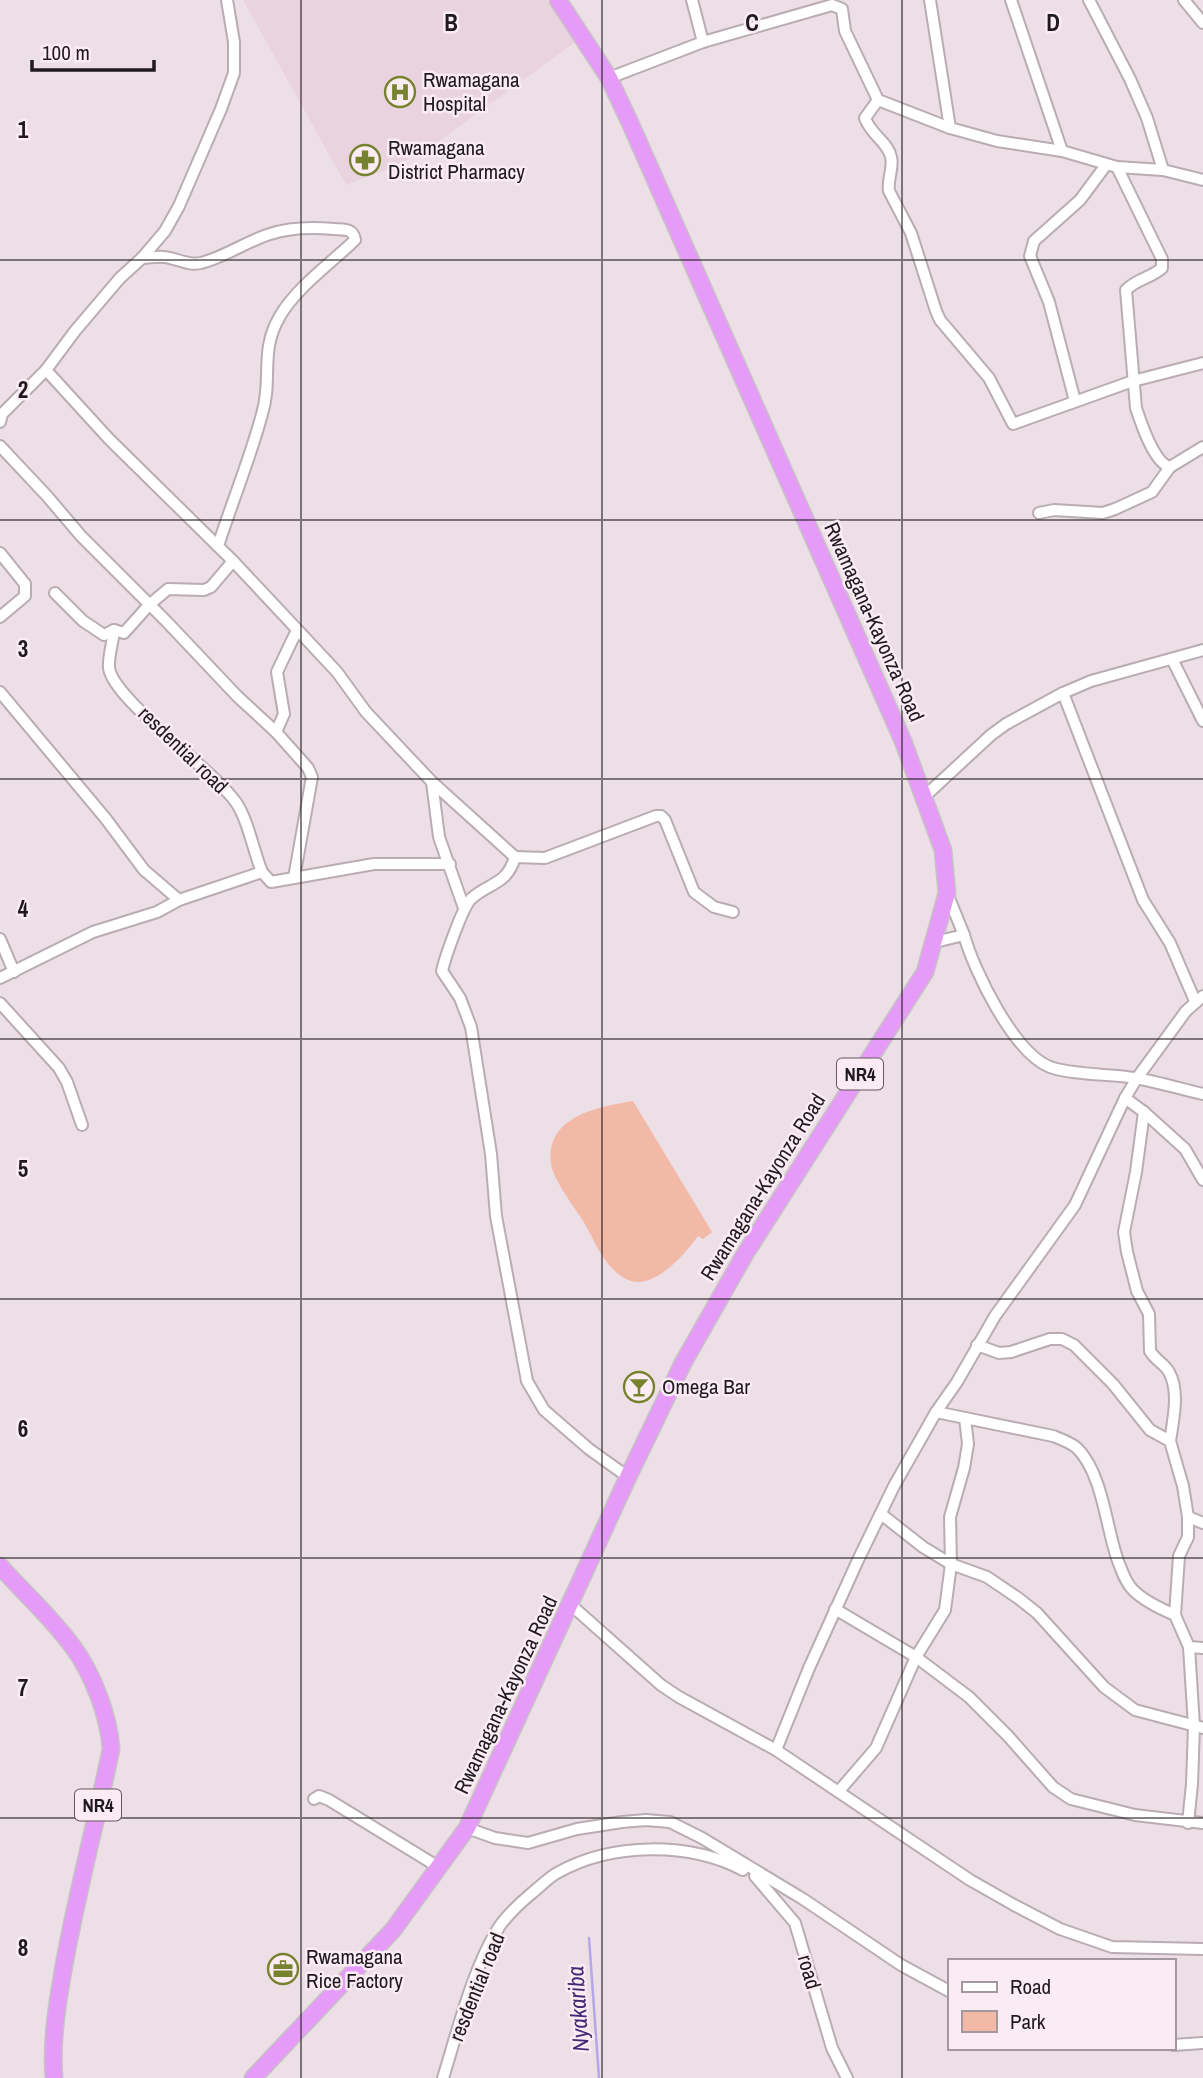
<svg xmlns="http://www.w3.org/2000/svg" width="1203" height="2078" viewBox="0 0 1203 2078" font-family="'Archivo Narrow',sans-serif">
	<rect width="100%" height="100%" fill="#eddfe6"/>
	<!-- built -->
	<polygon fill="#e9d3de" points="243,0 546,0 577,41 438,142 398,165 346,185"/>
	<!-- green -->
	<path fill="#f2b9a7" d="M633 1101 712 1232 703 1239 698 1236C685 1254 656 1288 631 1281 607 1273 596 1244 585 1224 576 1209 553 1180 551 1164 545 1116 598 1107 633 1101Z"/>
	<g fill="none" stroke-linecap="round" stroke-linejoin="round">
		<!-- stream -->
		<polyline stroke="#b5a7e7" stroke-width="2.5" points="589,1938 599,2078"/>
		<!-- minor casing -->
		<g stroke="#b9acb2" stroke-width="14">
			<g id="minor">
				<polyline points="692,0 703,42"/>
				<polyline points="930,0 950,128"/>
				<polyline points="1011,0 1062,151"/>
				<polyline points="1089,0 1130,79 1147,118 1163,170"/>
				<polyline points="1184,0 1203,23"/>
				<polyline points="609,78 703,42 832,5 842,9 845,31 878,100 950,128 997,141 1062,151 1117,167 1163,170 1203,180"/>
				<path d="M878 100 865 118C870 134 888 142 891 157 894 168 887 179 889 191L911 233 936 311 940 320 989 378 1013 424 1133 381 1203 363"/>
				<path d="M1117 167 1162 259V268C1151 278 1136 279 1126 290L1136 408C1141 423 1154 463 1170 467L1203 447"/>
				<path d="M142 258C149 258 157 256 164 257 177 258 187 266 201 263 225 257 247 241 270 234 291 227 313 227 334 229 344 230 353 228 355 240 332 262 296 288 280 316 259 351 273 379 262 414 250 459 232 502 218 546"/>
				<polyline points="46,370 109,439 233,561 337,672 366,712 432,782 439,837 464,908"/>
				<polyline points="1075,401 1049,302 1030,256 1034,241 1080,200 1106,165"/>
				<polyline points="0,422 2,414 46,370 75,331 120,278 142,258 165,231 179,206 221,109 234,73 234,42 227,0"/>
				<polyline points="0,446 47,496 81,536 167,622 237,696 276,732 308,768 312,777 294,878"/>
				<polyline points="1039,513 1054,510 1103,513 1115,509 1152,492 1170,467"/>
				<polyline points="0,553 25,584 25,596 0,617"/>
				<polyline points="55,593 83,621 104,635 114,630 124,633 149,605 168,589 204,590 211,587 233,561"/>
				<path d="M114 630C113 642 108 656 109 668 113 699 212 769 235 801 248 819 253 850 262 872"/>
				<polyline points="1172,659 1203,721"/>
				<polyline points="0,692 106,819 144,870 179,900"/>
				<polyline points="1063,693 1143,900 1170,943 1195,1001"/>
				<polyline points="276,732 284,714 277,672 297,630"/>
				<polyline points="432,782 515,857"/>
				<polyline points="924,797 991,735 1006,724 1063,693 1091,681 1203,650"/>
				<polyline points="947,893 964,935"/>
				<polyline points="0,939 14,972"/>
				<path d="M935 942 964 935C974 971 1014 1053 1050 1067 1072 1075 1111 1074 1135 1078 1158 1082 1181 1089 1203 1094"/>
				<polyline points="0,978 93,932 157,912 179,900 262,872 271,882 374,864 450,864"/>
				<polyline points="0,1003 59,1068 67,1082 82,1125"/>
				<polyline points="1125,1098 1144,1112 1185,1149 1203,1180"/>
				<path d="M1144 1112 1136 1172 1124 1232 1127 1252 1137 1291 1149 1314 1150 1351C1155 1360 1165 1364 1169 1372 1180 1391 1173 1421 1170 1441"/>
				<polyline points="977,1345 999,1353 1011,1352 1050,1339 1062,1339 1074,1345 1113,1384 1150,1430 1170,1441 1183,1486 1188,1517 1188,1537 1179,1556 1175,1615"/>
				<path d="M936 1412 1053 1436C1061 1439 1070 1442 1077 1448 1103 1474 1106 1528 1118 1561 1122 1571 1125 1582 1133 1590 1144 1601 1161 1609 1175 1615L1189 1647 1194 1726 1192 1784 1188 1823"/>
				<path d="M628 1477 589 1449 544 1410 527 1381 496 1216 491 1154 471 1027 460 998 442 971C445 958 463 905 472 898 490 882 507 885 515 857L545 858 656 816H661L665 820 694 892 714 907 733 912"/>
				<polyline points="881,1514 923,1547 951,1564 987,1577 1018,1598 1037,1613 1104,1687 1135,1710 1203,1728"/>
				<polyline points="1188,1517 1203,1523"/>
				<polyline points="571,1605 661,1685 679,1697 776,1750 970,1880 1014,1905 1060,1929 1112,1947 1203,1949"/>
				<polyline points="835,1609 916,1657 969,1697 1008,1736 1053,1787 1071,1799 1135,1815 1203,1823"/>
				<polyline points="1189,1647 1203,1648"/>
				<polyline points="776,1750 809,1668 858,1560 894,1486 936,1412 957,1382 995,1316 1075,1205 1125,1098 1137,1078 1186,1011 1203,996"/>
				<polyline points="839,1791 876,1748 916,1657 945,1610 951,1564 950,1517 964,1468 968,1444 965,1418"/>
				<polyline points="314,1799 319,1796 329,1800 440,1868"/>
				<polyline points="467,1828 495,1838 528,1843 577,1829 622,1822 646,1820 670,1822 702,1838 803,1899 901,1965 949,1991"/>
				<polyline points="755,1876 795,1923 832,2048 847,2078"/>
				<polyline points="1173,2045 1203,2043"/>
				<path d="M443 2078C458 2030 472 1970 499 1927 508 1914 520 1903 532 1893 541 1886 548 1878 557 1873 612 1842 689 1842 743 1870"/>
			</g>
		</g>
		<!-- highway casing -->
		<g stroke="#c5c3c4" stroke-width="19">
			<g id="highway">
				<path d="M0 1566C24 1593 52 1618 73 1647 93 1674 109 1717 111 1749 96 1823 76 1896 63 1971 57 2006 51 2042 54 2078"/>
				<polyline points="253,2078 393,1930 467,1828 628,1477 683,1363 745,1254 925,972 947,893 943,850 903,741 631,125 609,78 558,0"/>
			</g>
		</g>
		<!-- minor -->
		<use href="#minor" stroke="#fff" stroke-width="10"/>
		<!-- highway -->
		<use href="#highway" stroke="#e69bf8" stroke-width="16"/>
	</g>
	<!-- grid -->
	<path fill="none" stroke="#1f1a1d" stroke-width="2" stroke-opacity="0.55" d="M301 0V2078M602 0V2078M902 0V2078M0 260H1203M0 520H1203M0 779H1203M0 1039H1203M0 1299H1203M0 1558H1203M0 1818H1203"/>
	<!-- icons -->
	<defs>
		<g id="hospital-ring" transform="scale(1.575)"><circle r="9.5" fill="#fbecf3" stroke="#77822f" stroke-width="1.5"/><path d="M-5-5h3v3.5h4V-5h3V5h-3V1.5h-4V5h-3Z" fill="#77822f"/></g>
		<g id="pharmacy-ring" transform="scale(1.575)"><circle r="9.5" fill="#fbecf3" stroke="#77822f" stroke-width="1.5"/><path d="M-2-6h4v4h4v4h-4v4h-4v-4h-4v-4h4Z" fill="#77822f"/></g>
		<g id="bar-ring" transform="scale(1.575)"><circle r="9.5" fill="#fbecf3" stroke="#77822f" stroke-width="1.5"/><path d="M-6-5H6L.8 .8V4.5H3.5V6h-7V4.5H-.8V.8Z" fill="#77822f"/></g>
		<g id="office-ring" transform="scale(1.575)"><circle r="9.5" fill="#fbecf3" stroke="#77822f" stroke-width="1.5"/><path d="M-6-3h4V-5.5h4V-3h4V5H-6ZM-1-4.5V-3h2v-1.5ZM-6 0V1H6V0Z" fill="#77822f"/></g>
	</defs>
	<g fill-rule="evenodd">
		<use href="#hospital-ring" x="400" y="92"/>
		<use href="#pharmacy-ring" x="365" y="160"/>
		<use href="#bar-ring" x="639" y="1387"/>
		<use href="#office-ring" x="283" y="1969"/>
	</g>
	<g text-anchor="middle" stroke-width="5" stroke-linejoin="round" paint-order="stroke">
		<!-- shield labels -->
		<g fill="#fbecf3" stroke="#61595d" stroke-width="2">
			<rect x="837" y="1058.5" width="46" height="31" rx="5"/>
			<rect x="75" y="1789.5" width="46" height="31" rx="5"/>
		</g>
		<g font-size="19" font-weight="bold" fill="#1f1a1d">
			<text x="860" y="1081">NR4</text>
			<text x="98" y="1812">NR4</text>
		</g>
		<!-- poi labels -->
		<g font-size="21" fill="#1f1a1d" stroke="#fbecf3" text-anchor="start">
			<text x="423" y="87">Rwamagana<tspan x="423" dy="24">Hospital</tspan></text>
			<text x="388" y="155">Rwamagana<tspan x="388" dy="24">District Pharmacy</tspan></text>
			<text x="662" y="1394">Omega Bar</text>
			<text x="306" y="1964">Rwamagana<tspan x="306" dy="24">Rice Factory</tspan></text>
		</g>
		<!-- street labels -->
		<g font-size="21" fill="#1f1a1d" stroke="#fbecf3">
			<text transform="translate(874 622) rotate(66)" y="7">Rwamagana-Kayonza Road</text>
			<text transform="translate(183 750) rotate(44)" y="7">resdential road</text>
			<text transform="translate(763 1187) rotate(-58)" y="7">Rwamagana-Kayonza Road</text>
			<text transform="translate(506 1695) rotate(-65)" y="7">Rwamagana-Kayonza Road</text>
			<text transform="translate(809 1972) rotate(74)" y="7">road</text>
			<text transform="translate(477 1987) rotate(-68)" y="7">resdential road</text>
		</g>
		<!-- water labels -->
		<g font-size="23" font-style="italic" fill="#412a74" stroke="#fbecf3">
			<text transform="translate(578 2009) rotate(-94)" y="8">Nyakariba</text>
		</g>
	</g>
	<g font-size="23" text-anchor="middle" font-weight="bold" fill="#1f1a1d" stroke="#fbecf3" stroke-width="5" stroke-linejoin="round" paint-order="stroke">
		<text x="451" y="31">B</text>
		<text x="752" y="31">C</text>
		<text x="1053" y="31">D</text>
		<text x="23" y="138">1</text>
		<text x="23" y="398">2</text>
		<text x="23" y="657">3</text>
		<text x="23" y="917">4</text>
		<text x="23" y="1177">5</text>
		<text x="23" y="1437">6</text>
		<text x="23" y="1696">7</text>
		<text x="23" y="1956">8</text>
	</g>
	<!-- legend -->
	<rect x="948" y="1959" width="228" height="91" fill="#fbecf3" stroke="#a3989d" stroke-width="2"/>
	<rect x="962" y="1982" width="35" height="10" fill="#ffffff" stroke="#a3989d" stroke-width="2"/>
	<text x="1010" y="1994" font-size="21" fill="#1f1a1d">Road</text>
	<rect x="962" y="2011" width="35" height="21" fill="#f2b9a7" stroke="#a3989d" stroke-width="2"/>
	<text x="1010" y="2029" font-size="21" fill="#1f1a1d">Park</text>
	<!-- scale -->
	<path d="M32 60v10h122v-10" fill="none" stroke="#1f1a1d" stroke-width="3.5"/>
	<text x="42" y="60" font-size="21" fill="#1f1a1d" stroke="#fbecf3" stroke-width="5" paint-order="stroke">100 m</text>
</svg>
